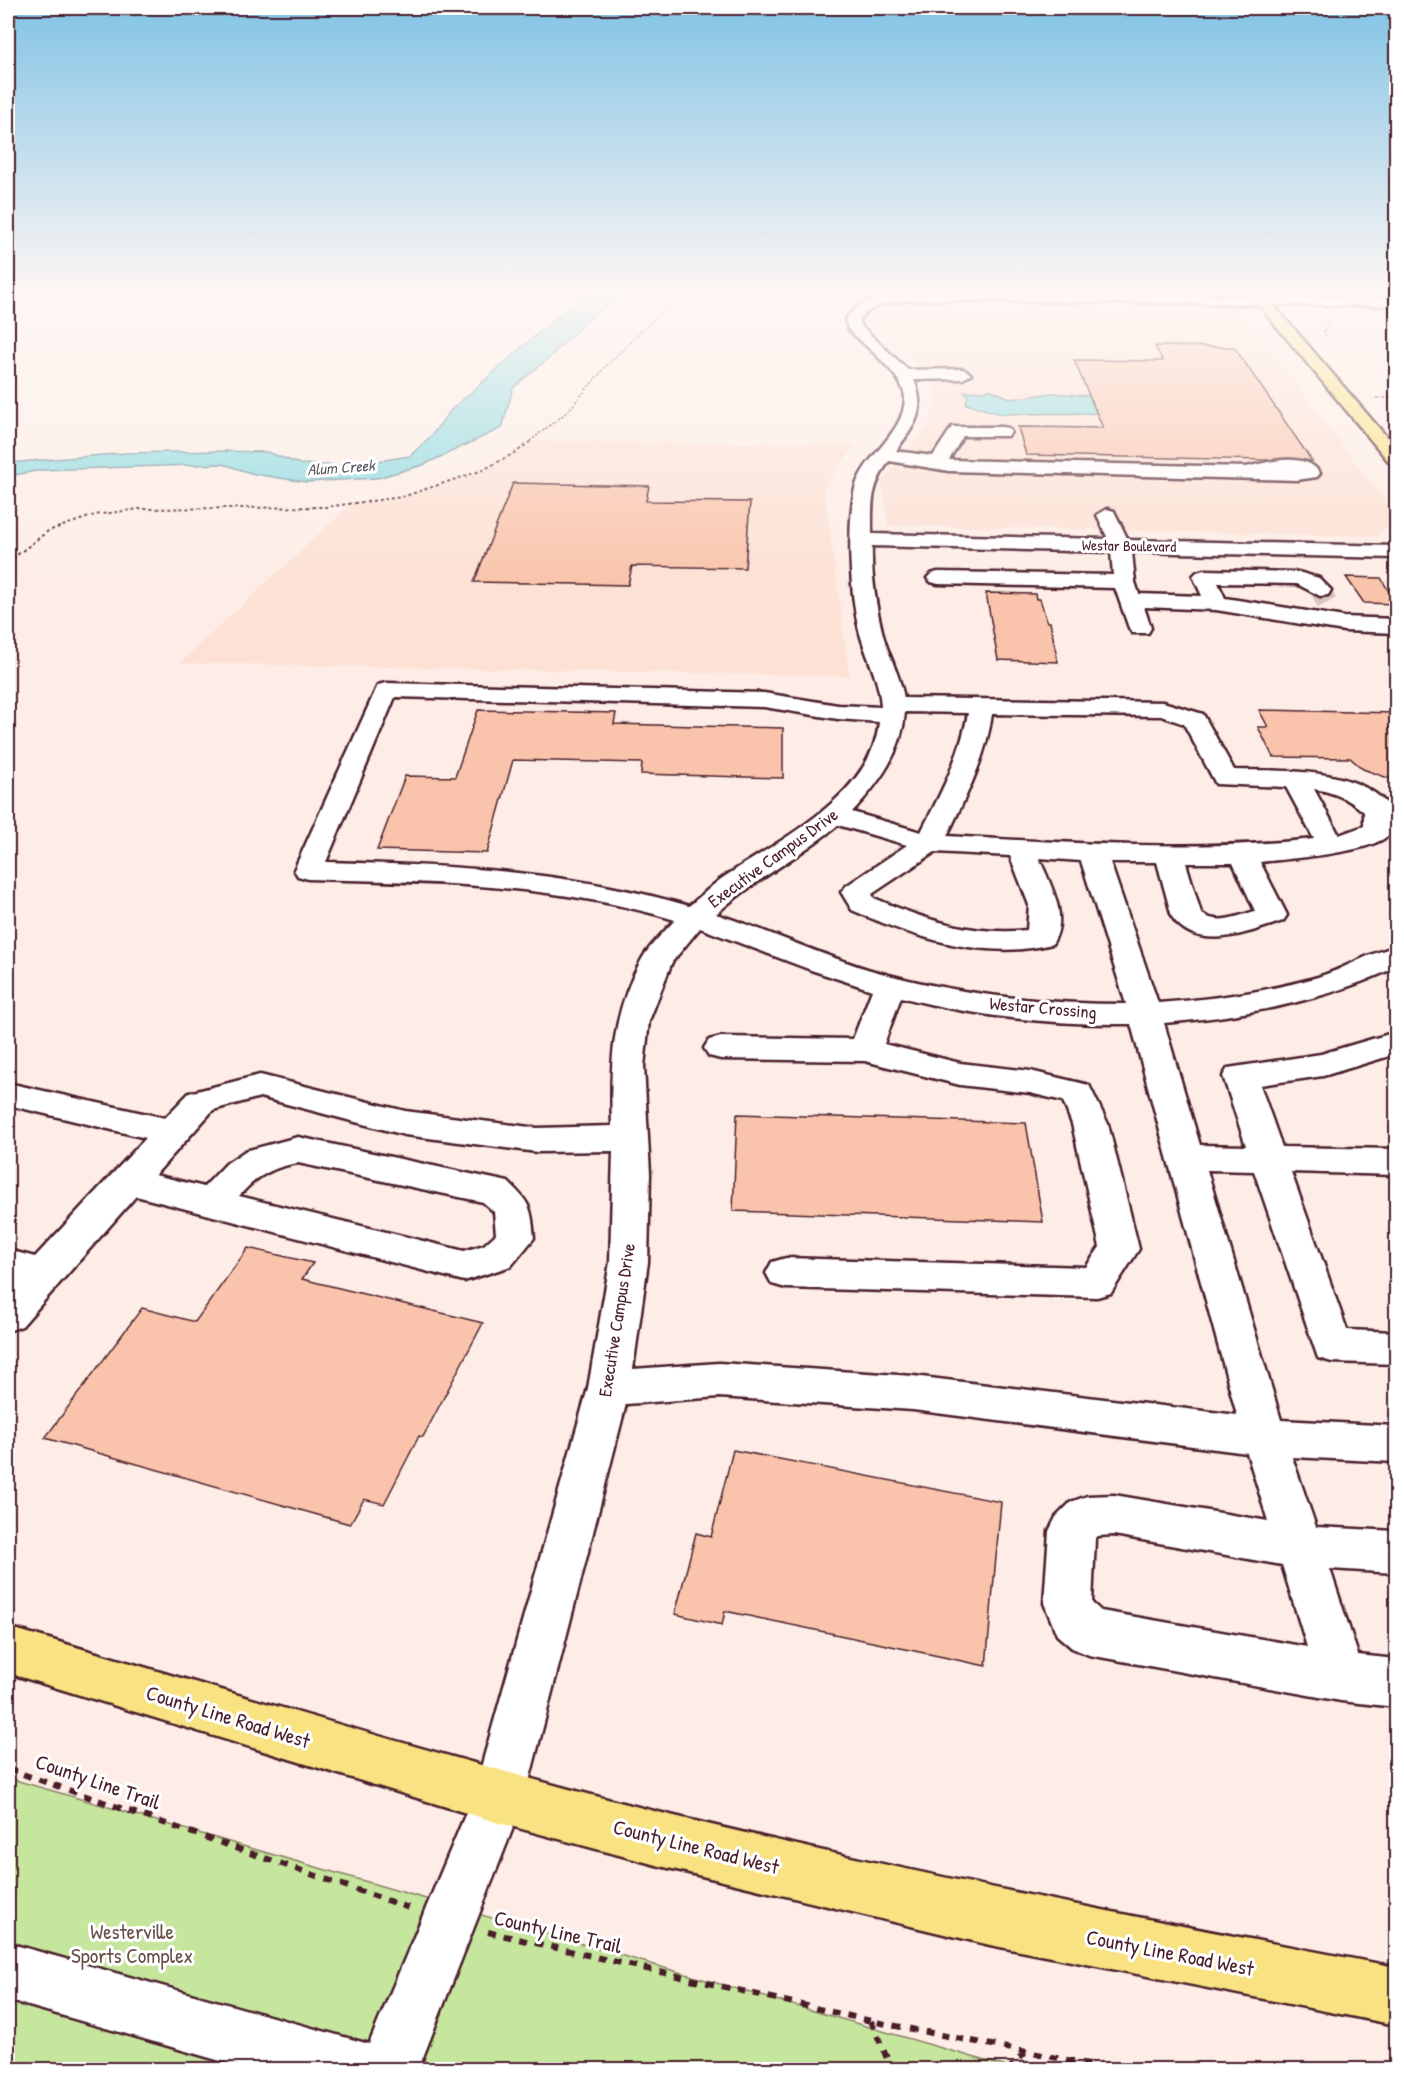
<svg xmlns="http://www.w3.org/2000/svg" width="1404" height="2077" viewBox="0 0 1404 2077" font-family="'Patrick Hand',sans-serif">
	<rect width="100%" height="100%" fill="#fdede6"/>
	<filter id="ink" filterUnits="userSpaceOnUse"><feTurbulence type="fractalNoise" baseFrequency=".0167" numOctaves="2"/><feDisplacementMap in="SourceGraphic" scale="12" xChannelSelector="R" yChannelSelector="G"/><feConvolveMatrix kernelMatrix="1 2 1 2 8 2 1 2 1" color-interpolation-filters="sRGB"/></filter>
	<g filter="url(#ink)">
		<!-- built -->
		<g fill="#fce1d4">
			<polygon points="929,300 1237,307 1396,515 1396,518 1377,536 888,525 882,482 931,421 935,384 869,320 887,306"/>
			<polygon points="532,441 856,444 824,487 849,676 180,663 351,504 402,497 455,480 483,470"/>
		</g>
		<!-- green -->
		<polygon fill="#c6e69e" stroke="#888264" stroke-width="1.5" points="8,1778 1014,2069 8,2069"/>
		<!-- water -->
		<g fill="#89dae0" stroke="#708f98" stroke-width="1.5">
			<polygon points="589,293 624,293 588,319 550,357 513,388 502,428 423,465 377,478 306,482 254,474 223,464 42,470 8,476 8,463 126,453 223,451 267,452 300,464 346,466 410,456 432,435 451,410 554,319"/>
			<polygon points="991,390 1012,399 1053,393 1115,398 1114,413 1001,414 966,404 968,395 964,392"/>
		</g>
		<!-- building -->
		<g fill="#f9c4ab" stroke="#4a1f2b" stroke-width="1.5">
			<polygon points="1155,346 1234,347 1312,461 1286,458 1266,460 1026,455 1018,427 1103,428 1074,360 1163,361"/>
			<polygon points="513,483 649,486 646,501 750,502 745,568 632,566 628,585 474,582"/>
			<polygon points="1346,577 1381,578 1396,604 1364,603"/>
			<polygon points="986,593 1035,594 1036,599 1040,599 1047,622 1050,622 1058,662 998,660"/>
			<polygon points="478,710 616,713 614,724 783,728 783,778 641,774 642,763 513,760 487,853 377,850 405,776 455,777"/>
			<polygon points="1259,710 1396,713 1396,781 1363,769 1350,758 1273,757 1258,727 1268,727"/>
			<polygon points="737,1114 1026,1123 1043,1222 733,1211"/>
			<polygon points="248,1248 313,1263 302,1279 483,1323 423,1437 419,1436 384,1504 364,1499 350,1524 45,1438 142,1308 195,1322"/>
			<polygon points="733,1450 1001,1502 986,1666 725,1611 722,1625 675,1614 696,1533 711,1537"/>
		</g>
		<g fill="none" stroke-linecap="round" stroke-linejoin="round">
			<!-- minor-tunnel -->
			<polyline stroke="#d9c4c1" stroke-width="20" stroke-dasharray="20 10" stroke-linecap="butt" points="1320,590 1327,603"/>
			<!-- minor casing -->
			<g stroke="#4a1f2b" stroke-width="5">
				<path id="minor" d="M908 293 1396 298V306L921 300C900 301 873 301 859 320L860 325 908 370 963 369 971 374 963 379 914 380C927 412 914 425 896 451L933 456 952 427H1002L1008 428 1011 432 1008 436H963L949 460 1246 467C1268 462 1305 451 1320 473L1317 477 1297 480 949 471 889 461C870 488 872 503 872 534L1108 539 1097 515 1107 509 1114 511 1128 540 1396 546V558L1132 552 1135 582 1139 594 1202 596 1193 576 1197 572 1204 570 1298 572 1319 578 1331 590 1328 595 1320 596 1297 584 1218 583 1225 598 1344 617 1396 619V633L1344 631 1216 610 1144 607 1151 628 1148 633H1132L1129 628 1115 588 938 584 931 582 927 578 931 574 938 572 1113 575 1111 552 872 546C871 575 876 607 883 635 889 657 900 675 904 698L1163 702 1203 714 1234 770C1281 771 1361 766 1392 810 1392 817 1394 827 1390 833 1377 853 1285 859 1260 862L1287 915 1283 921C1249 932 1198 954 1172 917L1157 862H1110L1158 1003C1212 999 1266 992 1318 977 1345 969 1369 952 1396 947V967C1323 1002 1244 1016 1164 1023L1200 1145 1246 1146 1223 1076 1228 1068 1321 1054 1396 1032V1054L1323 1076 1260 1085 1282 1147 1396 1149V1175L1291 1172 1347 1330 1396 1332V1364L1332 1362 1318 1358 1254 1171 1207 1170 1281 1420 1396 1426V1462L1292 1457 1316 1527 1396 1531V1573L1330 1569 1358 1655 1396 1659V1707L1341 1701 1089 1655 1072 1648 1057 1635 1044 1603 1049 1531 1056 1517 1071 1502 1087 1496 1114 1495 1268 1521 1247 1453 913 1410 719 1397 626 1404 525 1797 418 2070H252L8 2000V1943L369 2044 473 1796 588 1388 610 1262 613 1151 537 1152 405 1135 260 1097 213 1110 155 1175 204 1187 227 1163 245 1151 298 1137 508 1182C531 1204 531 1207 534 1238L511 1266 464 1281 136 1196 22 1326 8 1331V1288L14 1281 8 1280V1250L35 1257 146 1138 8 1105V1083L165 1118 189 1093 260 1075 405 1111 537 1128 612 1126C610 1065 611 1014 642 959 650 945 664 932 675 920 555 884 432 882 308 879L298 876 294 870 378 685 386 683 764 693 838 705 881 707C880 682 868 661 861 637 850 599 847 532 854 493 860 457 904 437 905 398 905 376 863 344 848 329L845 320C860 299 883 295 908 293ZM395 697 764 707 838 719 879 722C872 798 776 841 721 879 710 887 700 897 689 906 570 871 449 865 326 862ZM905 712 968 713C960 757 941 793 921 832L852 812C879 783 902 753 905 712ZM992 714 1161 716 1184 724 1216 784 1286 787 1314 839C1191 852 1069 843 947 836 966 796 986 758 992 714ZM1314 789C1333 792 1350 799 1364 812V826L1339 835ZM838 825 907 845 846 886 841 892 852 910C912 937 985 961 1052 944 1070 918 1050 884 1039 858L1081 861 1126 1004C1041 1004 955 994 874 971 820 955 769 931 716 914 754 880 799 857 838 825ZM935 852 1010 856 1029 905 1027 930C974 936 922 919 874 898L872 894ZM1186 863H1233L1255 911C1237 916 1217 926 1201 913ZM700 928 811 970 872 990 853 1039 721 1037 709 1040 704 1048 709 1056 721 1059 865 1061 960 1085 1030 1093 1063 1101 1072 1124 1100 1247 1086 1267 786 1258 772 1262 766 1273 772 1284 786 1288 1097 1297 1111 1293 1139 1249 1108 1124 1089 1085 1030 1071 960 1063 884 1044 901 997C976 1017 1054 1025 1131 1024L1237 1415 913 1376 719 1363 633 1369 648 1262 650 1174 644 1066 649 1021 672 962ZM298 1163 483 1202 494 1212 496 1234 484 1245 464 1251 239 1196C256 1176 273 1167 298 1163ZM1114 1535 1282 1565 1307 1647 1101 1611 1092 1603 1095 1539 1098 1536Z"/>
			</g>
			<!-- major casing -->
			<g stroke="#4a1f2b" stroke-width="5">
				<g id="major">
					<polygon points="1249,293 1263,293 1396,448 1396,464 1390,463"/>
					<path d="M8 1627C224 1690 439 1757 658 1812 902 1872 1149 1920 1396 1967V2025L990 1945 660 1866 499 1823 8 1673Z"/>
				</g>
			</g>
			<!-- path-far2 -->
			<g stroke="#4a1f2b" stroke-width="1.5" stroke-dasharray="2 2" stroke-linecap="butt">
				<polyline points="1326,336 1324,331 1329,322"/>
				<polyline points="1376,398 1396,398"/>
				<polyline points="530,441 567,412 607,365 680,293"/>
			</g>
			<!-- path-far1 -->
			<polyline stroke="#4a1f2b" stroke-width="2" stroke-dasharray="3 3" stroke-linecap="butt" points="8,562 48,531 95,515 139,509 325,507 402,497 483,470 518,451 532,440"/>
			<!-- path -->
			<g stroke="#4a1f2b" stroke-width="6" stroke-dasharray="8 8" stroke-linecap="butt">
				<polyline points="8,1769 409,1908"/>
				<polyline points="488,1932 871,2021 1118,2070"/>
				<polyline points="871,2021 892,2070"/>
				<polyline points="1008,2070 1026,2052"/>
			</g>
			<!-- minor -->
			<use href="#minor" fill="#fff" fill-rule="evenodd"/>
			<!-- major -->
			<use href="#major" fill="#f8e281" fill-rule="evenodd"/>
		</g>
	</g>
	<!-- sky -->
	<linearGradient id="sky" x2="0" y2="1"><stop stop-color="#82c3e5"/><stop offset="0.5" stop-color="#fef7f4"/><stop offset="1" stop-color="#fef7f4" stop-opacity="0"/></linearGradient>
	<rect width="1404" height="584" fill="url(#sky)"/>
	<g text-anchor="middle" stroke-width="6" stroke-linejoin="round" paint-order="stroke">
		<!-- far-street labels -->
		<g font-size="15" fill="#4a1f2b" stroke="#fff">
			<text transform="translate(1129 546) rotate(1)" y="5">Westar Boulevard</text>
		</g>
		<!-- far-water labels -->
		<g font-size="16" font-style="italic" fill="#5d5761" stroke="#fff">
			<text transform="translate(341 467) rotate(-4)" y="6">Alum Creek</text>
		</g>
		<!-- street labels -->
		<g font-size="18" fill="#4a1f2b" stroke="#fff">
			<text transform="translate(773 858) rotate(-36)" y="6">Executive Campus Drive</text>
			<text transform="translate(1043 1008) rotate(5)" y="6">Westar Crossing</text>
			<text transform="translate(617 1320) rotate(-81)" y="6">Executive Campus Drive</text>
		</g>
		<!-- near-street labels -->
		<g font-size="21" fill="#4a1f2b" stroke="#fff">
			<text transform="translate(228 1717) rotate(17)" y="7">County Line Road West</text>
			<text transform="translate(98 1782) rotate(19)" y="7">County Line Trail</text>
			<text transform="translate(696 1847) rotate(14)" y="7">County Line Road West</text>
			<text transform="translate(558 1932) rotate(13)" y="7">County Line Trail</text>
			<text transform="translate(1170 1953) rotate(11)" y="7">County Line Road West</text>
		</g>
		<!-- near-park labels -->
		<g font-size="21" fill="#695148" stroke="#fff">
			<text x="132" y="1939">Westerville<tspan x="132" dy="24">Sports Complex</tspan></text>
		</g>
	</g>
	<!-- margin -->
	<rect width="1404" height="2077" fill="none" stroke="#fff" stroke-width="30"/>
	<rect x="15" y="15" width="1374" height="2047" fill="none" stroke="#4a1f2b" stroke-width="2" filter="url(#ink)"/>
</svg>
